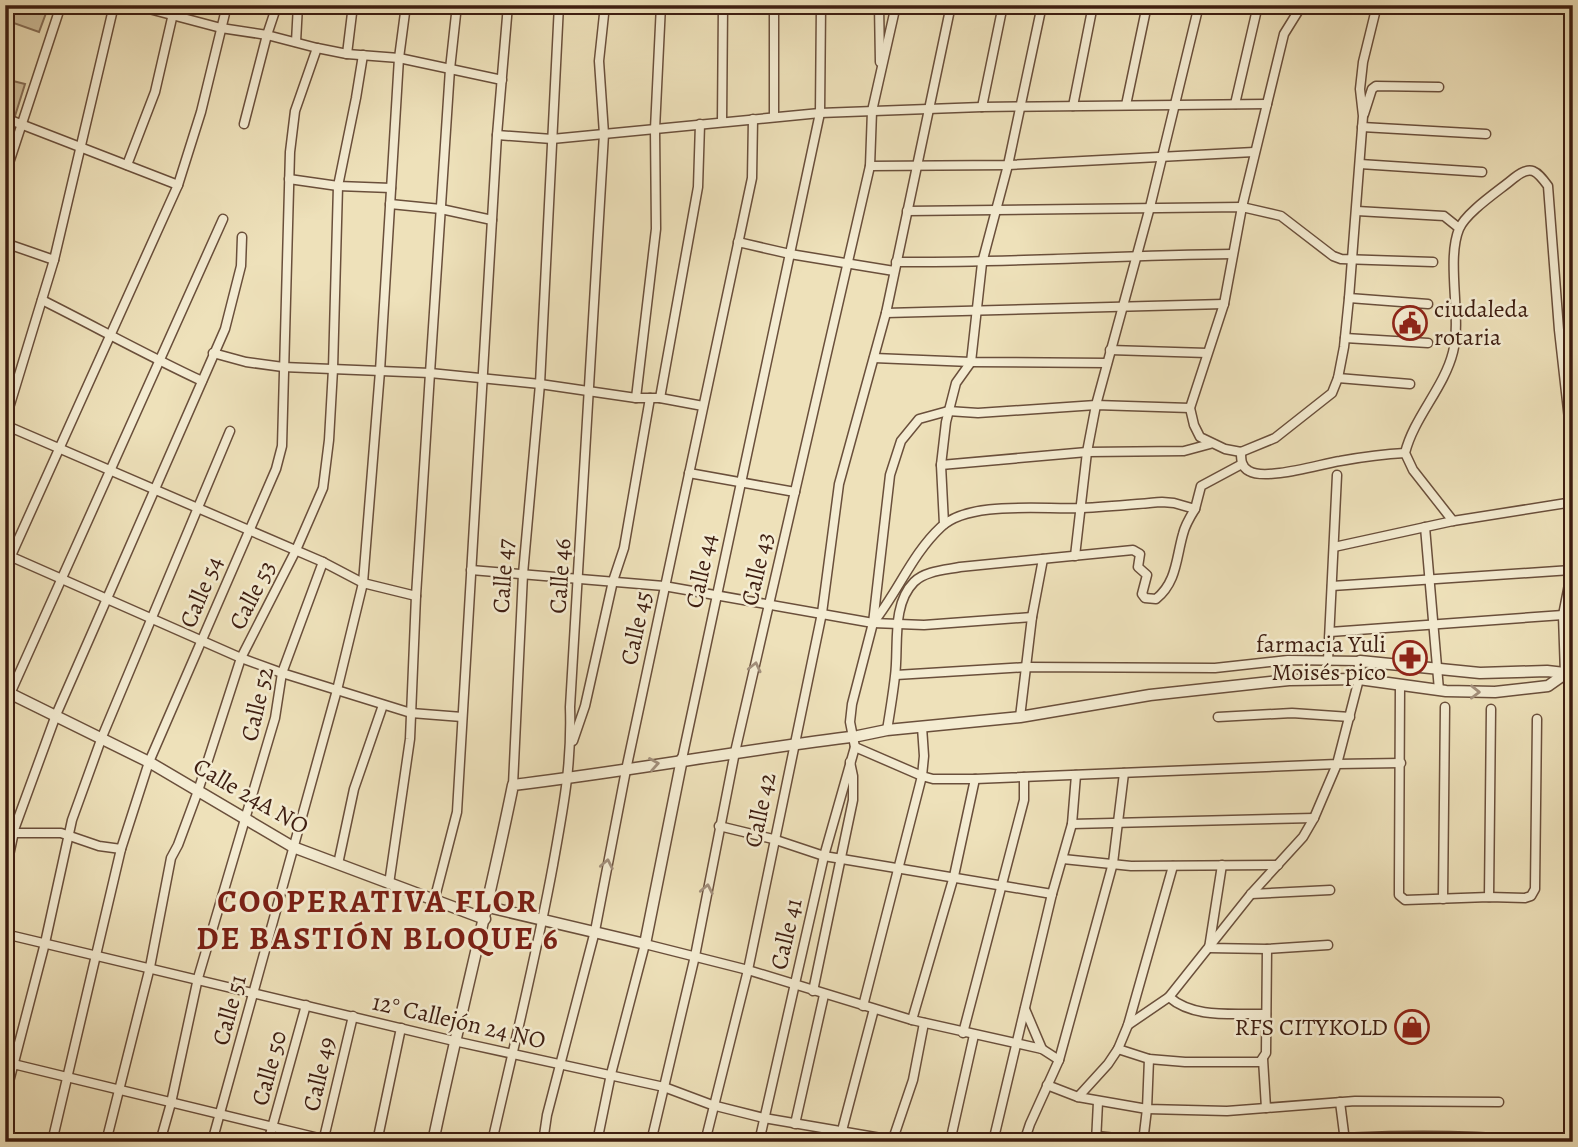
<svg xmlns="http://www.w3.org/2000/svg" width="1578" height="1147" viewBox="0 0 1578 1147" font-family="Alegreya,serif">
	<rect width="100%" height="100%" fill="#eee1ba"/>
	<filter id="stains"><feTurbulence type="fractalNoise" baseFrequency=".00286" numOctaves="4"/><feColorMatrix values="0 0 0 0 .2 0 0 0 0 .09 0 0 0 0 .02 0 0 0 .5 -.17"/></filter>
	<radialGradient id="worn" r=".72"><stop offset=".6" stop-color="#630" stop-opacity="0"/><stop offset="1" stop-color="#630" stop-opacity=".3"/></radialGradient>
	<!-- green -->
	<g fill="#d0c09d" stroke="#876f57" stroke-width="2">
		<polygon points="10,5 49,5 39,32 5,20"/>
		<polygon points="5,79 25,84 15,116 5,112"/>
	</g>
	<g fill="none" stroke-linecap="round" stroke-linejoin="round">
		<!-- minor casing -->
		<g stroke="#6a4f3b" stroke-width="11">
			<g id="minor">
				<polyline points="134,5 221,28 267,35 317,48 347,54 399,58 502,80"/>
				<polyline points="879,5 880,62"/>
				<polyline points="1302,5 1284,34 1242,207 1224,304 1190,408 1194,425 1200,437 1225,449 1241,452 1275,438 1332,393 1338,378 1344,347 1349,298 1363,116 1360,89 1363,62 1377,5"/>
				<polyline points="296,42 298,5"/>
				<polyline points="347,54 353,5"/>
				<polyline points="1235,104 1258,5"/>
				<polyline points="1126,105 1147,5"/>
				<polyline points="1073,106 1093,5"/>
				<polyline points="982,107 1003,5"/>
				<polyline points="1364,114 1372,89 1376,86 1439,87"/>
				<polyline points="774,117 774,5"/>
				<polyline points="5,118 178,185"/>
				<polyline points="722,122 723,5"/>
				<polyline points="244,124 267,35 277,5"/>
				<polyline points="1362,127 1486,134"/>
				<polyline points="497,135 552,139 820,113 982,107 1267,104"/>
				<polyline points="1360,164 1482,172"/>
				<polyline points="127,165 155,92 175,5"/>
				<polyline points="870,166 1008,165 1254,152"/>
				<polyline points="5,175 61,5"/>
				<polyline points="289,179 338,186 391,188"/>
				<polyline points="390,204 441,209 492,220"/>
				<polyline points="907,211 1242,207 1281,216 1333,256 1341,259 1433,262"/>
				<polyline points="1357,211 1444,216 1459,228"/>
				<polyline points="738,242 790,254 894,271"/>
				<polyline points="5,243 54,260"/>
				<path d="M896 262C1008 263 1120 255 1232 254"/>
				<polyline points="1349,298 1428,304"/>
				<path d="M42 300C96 327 148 356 202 381"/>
				<polyline points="886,313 1224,304"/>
				<polyline points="1345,338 1428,343"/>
				<polyline points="1110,350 1207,353"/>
				<polyline points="213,353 246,362 283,367 430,373 540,384 636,398 660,398 703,406"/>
				<polyline points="874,358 971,362 1107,363"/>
				<polyline points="1338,378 1410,384"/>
				<polyline points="636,398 656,229 655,129 661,5"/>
				<polyline points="660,398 698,187 700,124"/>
				<polyline points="5,421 54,260 114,5"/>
				<polyline points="5,425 323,562 363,583 416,596"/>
				<path d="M1241 452C1241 459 1241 467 1249 471 1266 481 1320 464 1340 461 1362 457 1384 454 1405 453"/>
				<polyline points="941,465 1087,452 1184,451 1210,444"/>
				<polyline points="689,473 795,492"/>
				<path d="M1453 521 1413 470 1405 453C1414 417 1444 388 1453 352 1462 317 1446 261 1459 229 1466 212 1500 190 1514 178 1531 164 1537 171 1548 186L1559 330 1573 455"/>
				<polyline points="944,524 941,465 946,422 956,383 971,362 982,263 1008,165 1042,5"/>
				<polyline points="1425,527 1439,690"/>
				<polyline points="1334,547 1453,521 1573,502"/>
				<polyline points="5,554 241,658 282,673 411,713 462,717"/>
				<polyline points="1075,556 1087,452 1096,405 1150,207 1199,5"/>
				<polyline points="5,569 178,185 201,112 227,5"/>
				<polyline points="471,570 664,586 873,623 924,625 1032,617"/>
				<polyline points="1332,586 1571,570"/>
				<path d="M873 623C898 592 912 554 941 527 969 500 1045 510 1082 508 1109 507 1136 504 1162 502L1174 503 1195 509 1201 486 1242 464"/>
				<polyline points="1330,632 1563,615"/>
				<polyline points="1328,660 1337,475"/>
				<polyline points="1565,674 1563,615 1573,564"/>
				<polyline points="896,675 1027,667 1215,668 1288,660 1360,661"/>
				<polyline points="1400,685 1399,885 1399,895 1405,900 1489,897 1525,898 1531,896 1535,889 1537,719"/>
				<polyline points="5,705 223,219"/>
				<polyline points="1020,717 1032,617 1043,559"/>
				<polyline points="1218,717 1292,713 1350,717"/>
				<path d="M887 730C890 712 893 694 895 676 899 647 891 605 914 582 925 571 945 570 960 567L1133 550 1140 554 1138 567 1147 575 1142 594 1145 598 1156 599C1177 582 1176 558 1183 534 1185 525 1190 517 1195 509"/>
				<polyline points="573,741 585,706 613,581 624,548 650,398"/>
				<polyline points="855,747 922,776 933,779 975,779 1337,764 1359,679"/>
				<polyline points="682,759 820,113 821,5"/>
				<polyline points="513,785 523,574 540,384 559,5"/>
				<polyline points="1072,824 1314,818"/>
				<polyline points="719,826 773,839 824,856 1052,894"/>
				<polyline points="5,833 61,833 99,846 121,849"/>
				<polyline points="1063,859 1131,866 1278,865"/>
				<polyline points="338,864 354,789 383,705"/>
				<polyline points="1222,865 1209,948 1267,949 1328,945"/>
				<polyline points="5,874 15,827 56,715 225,329 241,266 242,237"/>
				<polyline points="389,884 410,739 416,596 430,373 450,69 457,5"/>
				<polyline points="1251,894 1330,890"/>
				<polyline points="1489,897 1491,709"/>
				<polyline points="1443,899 1445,707"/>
				<polyline points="434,901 457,812 497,135 508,5"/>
				<polyline points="5,934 454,1041 664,1087 712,1105 764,1118 904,1142"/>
				<polyline points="813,991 853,800 853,776 850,762"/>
				<path d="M1169 997C1194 1019 1233 1013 1266 1014"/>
				<polyline points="863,1006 922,776 924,756 922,727"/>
				<polyline points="1025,1009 1042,1049"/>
				<polyline points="912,1020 954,876 975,779"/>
				<polyline points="1128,1025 1169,997 1251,894 1303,837 1314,818 1337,764 1401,763"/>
				<polyline points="963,1033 1024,800 1024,777"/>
				<polyline points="1118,1049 1149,1059 1185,1062 1260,1062 1266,1053 1267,949"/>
				<polyline points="1263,1059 1266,1108"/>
				<polyline points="1059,1060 1113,863 1124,773"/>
				<polyline points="5,1062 335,1142"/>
				<polyline points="1047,1085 1078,1097 1147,1109 1227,1111 1355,1101 1499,1102"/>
				<polyline points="5,1097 45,943 72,820 102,737 230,431"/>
				<polyline points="1078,1097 1108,1064 1118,1049 1128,1025 1173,866"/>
				<polyline points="1340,1102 1345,1141"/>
				<polyline points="795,1124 824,995"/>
				<polyline points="1096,1136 1156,1142"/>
				<polyline points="52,1142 121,849 149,762 276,469 282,446 290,152 295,111 317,48"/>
				<polyline points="106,1142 150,967 171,858 178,845 198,791 241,658 296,550 323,488 329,440 333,369 338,186 356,98 363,55"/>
				<polyline points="160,1142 171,1103 198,978 275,718 282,673 323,562"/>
				<polyline points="212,1142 337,690 363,583 380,371 399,58 406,5"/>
				<polyline points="268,1142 306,1005"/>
				<polyline points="323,1142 353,1016"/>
				<polyline points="377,1142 401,1028"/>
				<path d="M492 1142C513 1050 536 958 553 865 563 809 572 765 570 707L604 134 599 61 605 5"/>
				<polyline points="543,1142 547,1115 595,931 626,770 752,178 753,119"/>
				<polyline points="597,1142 611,1074 645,944 748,970 912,1020 1042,1049 1059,1060 1030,1124 1024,1142"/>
				<polyline points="651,1142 695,956 735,752 870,166 872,111 896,5"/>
				<polyline points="705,1142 748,970 822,613 839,484 886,313 951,5"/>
				<polyline points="759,1142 824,856 855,747 850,722 852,704 873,623 890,475 901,441 919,419 948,411 978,413 1096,405 1190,408"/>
				<polyline points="839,1142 874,1009"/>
				<polyline points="892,1142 913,1080 924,1023"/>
				<polyline points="950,1142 974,1035"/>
				<polyline points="993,1142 1052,894 1072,824 1076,775"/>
				<polyline points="1096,1142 1098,1102"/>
				<polyline points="1143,1142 1147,1109 1149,1059"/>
				<path d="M1281 1142C1370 1135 1459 1133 1548 1142"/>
			</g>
		</g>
		<!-- tertiary casing -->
		<g stroke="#6a4f3b" stroke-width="13">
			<g id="tertiary">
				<polyline points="1359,679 1360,661 1480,673 1547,671 1573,674"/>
				<polyline points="5,691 149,762 293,847 485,919"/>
				<polyline points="488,907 645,944 682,759"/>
				<path d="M433 1142C458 1022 489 904 513 785 629 771 743 750 858 736L887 730 1020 717 1150 695 1289 680 1359 679 1446 691 1495 692 1548 686 1565 674"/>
			</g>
		</g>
		<!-- minor -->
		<use href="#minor" stroke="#f4ecd2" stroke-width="8"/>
		<!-- tertiary -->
		<use href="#tertiary" stroke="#f4ecd2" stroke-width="10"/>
	</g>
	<!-- one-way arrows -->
	<defs><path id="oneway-chevron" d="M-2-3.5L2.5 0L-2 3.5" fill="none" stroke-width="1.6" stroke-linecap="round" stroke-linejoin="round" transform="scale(1.75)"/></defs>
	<g stroke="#a28f7b">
		<use href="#oneway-chevron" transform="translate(755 667) rotate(-77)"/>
		<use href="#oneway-chevron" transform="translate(1475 692) rotate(1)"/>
		<use href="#oneway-chevron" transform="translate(654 764) rotate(-10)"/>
		<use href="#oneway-chevron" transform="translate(607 864) rotate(-79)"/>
		<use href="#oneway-chevron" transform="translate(707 889) rotate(-79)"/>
	</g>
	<!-- icons -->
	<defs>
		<g id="civic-ring" transform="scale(1.75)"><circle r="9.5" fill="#f4ecd2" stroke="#8f2418" stroke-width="1.5"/><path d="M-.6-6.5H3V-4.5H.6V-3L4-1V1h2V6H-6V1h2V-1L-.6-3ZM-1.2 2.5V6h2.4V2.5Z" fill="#8f2418"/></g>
		<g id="pharmacy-ring" transform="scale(1.75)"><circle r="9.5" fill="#f4ecd2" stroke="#8f2418" stroke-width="1.5"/><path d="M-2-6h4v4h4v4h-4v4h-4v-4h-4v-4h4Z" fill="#8f2418"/></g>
		<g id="shop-ring" transform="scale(1.75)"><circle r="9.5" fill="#f4ecd2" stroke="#8f2418" stroke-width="1.5"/><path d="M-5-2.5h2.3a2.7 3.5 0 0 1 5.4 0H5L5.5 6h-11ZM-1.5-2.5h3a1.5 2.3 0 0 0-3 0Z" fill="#8f2418"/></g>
	</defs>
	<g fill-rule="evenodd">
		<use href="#civic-ring" x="1410" y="323"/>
		<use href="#pharmacy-ring" x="1410" y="658"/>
		<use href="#shop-ring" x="1412" y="1027"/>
	</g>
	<g text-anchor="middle" stroke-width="5" stroke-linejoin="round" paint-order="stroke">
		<!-- poi labels -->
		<g font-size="24" fill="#3e1e11" stroke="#f4ecd2" text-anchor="end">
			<text x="1434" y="317" text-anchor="start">ciudaleda<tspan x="1434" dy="28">rotaria</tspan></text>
			<text x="1386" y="652">farmacia Yuli<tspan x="1386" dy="28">Moisés pico</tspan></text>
			<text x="1388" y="1035">RFS CITYKOLD</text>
		</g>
		<!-- street labels -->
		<g font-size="24" fill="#3e1e11" stroke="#f4ecd2">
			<text transform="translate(757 569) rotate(-77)" y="8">Calle 43</text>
			<text transform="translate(701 571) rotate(-78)" y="8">Calle 44</text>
			<text transform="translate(503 576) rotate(-86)" y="8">Calle 47</text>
			<text transform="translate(560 576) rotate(-86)" y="8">Calle 46</text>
			<text transform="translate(201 592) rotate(-67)" y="8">Calle 54</text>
			<text transform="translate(252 595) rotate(-63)" y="8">Calle 53</text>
			<text transform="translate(636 628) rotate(-78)" y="8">Calle 45</text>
			<text transform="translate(257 704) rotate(-77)" y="8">Calle 52</text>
			<text transform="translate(251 796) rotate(30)" y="8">Calle 24A NO</text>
			<text transform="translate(760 810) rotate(-78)" y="8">Calle 42</text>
			<text transform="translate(786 934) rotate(-77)" y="8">Calle 41</text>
			<text transform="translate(229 1010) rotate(-75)" y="8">Calle 51</text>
			<text transform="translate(459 1021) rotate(13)" y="8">12° Callejón 24 NO</text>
			<text transform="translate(269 1068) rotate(-75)" y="8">Calle 50</text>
			<text transform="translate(319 1074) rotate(-77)" y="8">Calle 49</text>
		</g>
		<!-- district labels -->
		<g font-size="32" font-weight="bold" letter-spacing="2" fill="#7a1f14" stroke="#f4ecd2">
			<text x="378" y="912">COOPERATIVA FLOR<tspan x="378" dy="37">DE BASTIÓN BLOQUE 6</tspan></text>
		</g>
	</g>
	<!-- margin -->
	<rect width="1578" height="1147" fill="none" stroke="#eee1ba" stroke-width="28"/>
	<rect x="7" y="7" width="1564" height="1133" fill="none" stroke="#3e1e11" stroke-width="3.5"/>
	<rect x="14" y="14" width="1550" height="1119" fill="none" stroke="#3e1e11" stroke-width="2"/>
	<rect width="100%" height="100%" filter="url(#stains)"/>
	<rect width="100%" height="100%" fill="url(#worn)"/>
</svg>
